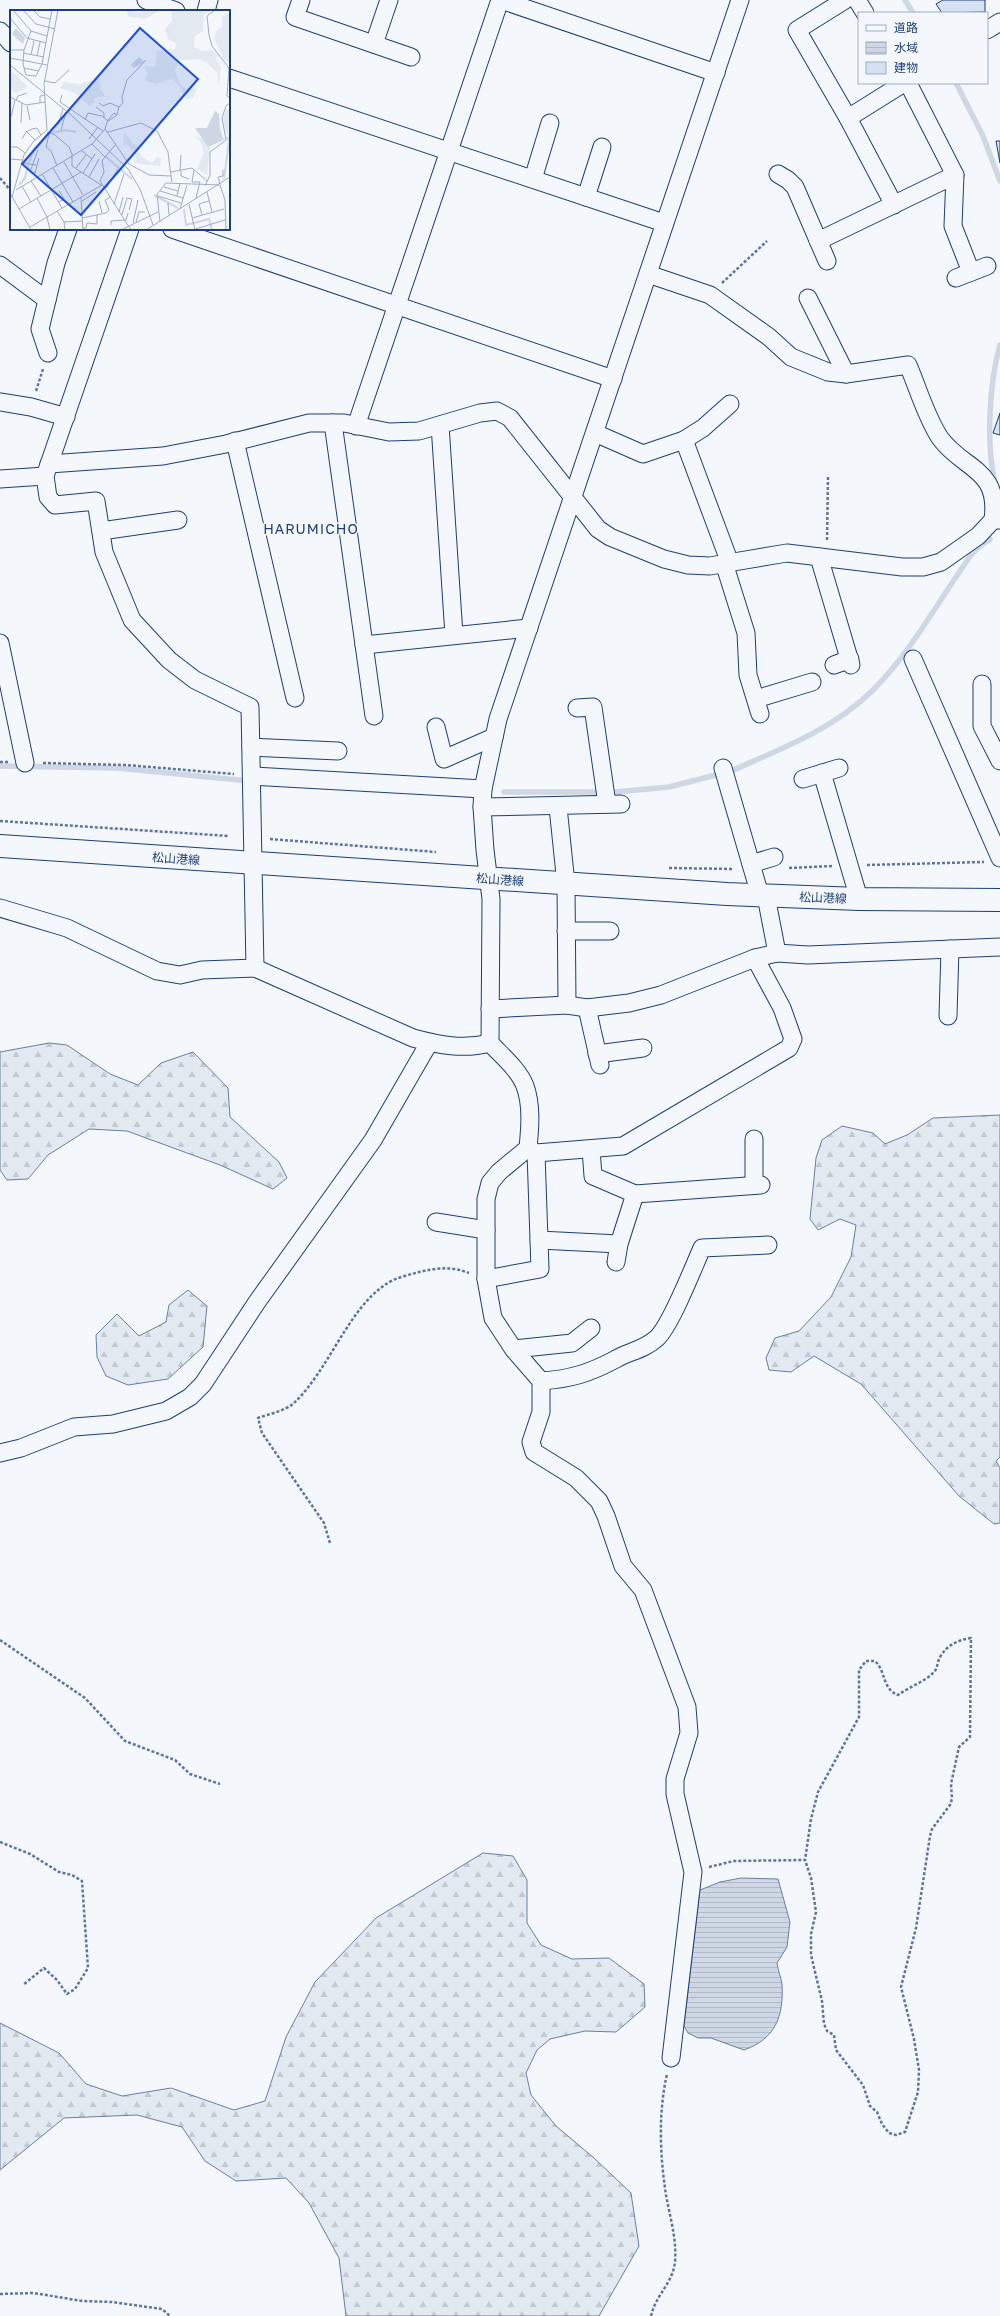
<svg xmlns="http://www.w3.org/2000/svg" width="1000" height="2316" viewBox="0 0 1000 2316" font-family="'Golos Text','Noto Sans JP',sans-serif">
	<defs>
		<pattern id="forest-firs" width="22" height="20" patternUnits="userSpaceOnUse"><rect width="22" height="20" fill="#e3e9f0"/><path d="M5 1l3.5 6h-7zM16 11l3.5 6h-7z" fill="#c2c9d1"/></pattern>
		<pattern id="water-rules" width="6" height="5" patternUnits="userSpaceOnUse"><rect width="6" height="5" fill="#cfd7e4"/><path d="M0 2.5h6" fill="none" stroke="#b1bac7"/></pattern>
	</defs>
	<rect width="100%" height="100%" fill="#f4f7fb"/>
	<!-- forest -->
	<g fill="url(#forest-firs)" stroke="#687fa3">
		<polygon points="49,1043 67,1045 110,1074 138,1085 161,1063 193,1052 228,1088 230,1117 279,1162 287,1178 273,1189 220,1165 127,1131 89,1129 48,1155 28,1179 7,1180 0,1170 0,1052"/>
		<polygon points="1000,1115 1000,1457 996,1461 1000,1468 1000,1523 994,1524 959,1496 861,1384 814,1356 791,1372 769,1370 766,1358 775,1338 799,1331 831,1297 851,1257 856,1225 840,1219 818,1230 810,1219 816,1158 822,1140 842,1126 873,1133 885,1144 907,1135 933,1118"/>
		<polygon points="188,1290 207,1306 203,1347 168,1379 128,1385 106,1376 97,1357 96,1335 117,1314 139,1336 166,1322 169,1305"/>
		<polygon points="483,1853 513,1856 527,1880 527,1923 541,1945 572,1959 609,1958 644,1984 645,2007 616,2032 585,2031 550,2039 537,2050 526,2073 531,2095 556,2126 594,2158 631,2193 639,2246 599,2316 346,2316 339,2258 309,2203 286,2178 236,2181 205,2161 182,2127 137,2115 64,2118 0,2170 0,2023 59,2053 86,2084 122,2096 171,2088 234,2110 265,2101 286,2037 315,1982 376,1918"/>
	</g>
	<!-- water -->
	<path fill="url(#water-rules)" stroke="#687fa3" d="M741 1878 778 1879 790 1922 787 1947 777 1963C778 1971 781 1977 782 1984 784 2017 775 2039 744 2050L711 2038H698L688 2033 684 2026 700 1890 720 1882Z"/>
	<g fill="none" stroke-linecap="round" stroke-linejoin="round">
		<!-- stream -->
		<g stroke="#cfd7e4" stroke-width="5.5">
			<polyline points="905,0 913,13"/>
			<polyline points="956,83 983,136 1000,181"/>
			<path d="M995 483C986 444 989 384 1000 345"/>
			<polyline points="0,766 117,768 249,781"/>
			<path d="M731 771C781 749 834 729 873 690 912 651 939 600 971 555L980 546 990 539"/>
			<polyline points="504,792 598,792"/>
			<polyline points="615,792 669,787 716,775"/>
		</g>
	</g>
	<!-- building -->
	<g fill="#d5e0f0" stroke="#1d3f73">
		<polygon points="943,0 985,0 985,12 942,13 936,4"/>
		<polygon points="996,141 1000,141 1000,163"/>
		<polygon points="1000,413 1000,435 993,433"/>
	</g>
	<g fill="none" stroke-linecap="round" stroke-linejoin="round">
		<!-- street casing -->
		<g stroke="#1d3f73" stroke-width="19">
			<g id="street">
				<polyline points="146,0 176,11"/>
				<polyline points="301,0 295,17 411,57"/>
				<polyline points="501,0 716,73"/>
				<polyline points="845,0 797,30 848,118 894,205"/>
				<polyline points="857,0 865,13"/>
				<polyline points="206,11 209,0"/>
				<polyline points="987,30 1000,22"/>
				<polyline points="0,31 11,43"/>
				<polyline points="374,44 389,0"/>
				<polyline points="229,78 664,223"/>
				<polyline points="908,83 955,175 953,226 971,272"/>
				<polyline points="848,118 904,83"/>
				<polyline points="778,174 788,180 795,187 827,261"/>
				<polyline points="533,179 550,123"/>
				<polyline points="586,197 602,147"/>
				<polyline points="130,229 45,476 48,497 55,505 96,501 104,552 132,620 169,660 195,680 250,707 255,968"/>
				<polyline points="172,229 613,379"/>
				<polyline points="818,241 955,175"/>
				<polyline points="0,265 47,300"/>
				<path d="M648 274 710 295 769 337 791 357 828 372 846 374 908 365C918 388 926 417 940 438 963 470 1000 468 993 520"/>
				<polyline points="956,278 987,266"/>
				<polyline points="808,298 846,374"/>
				<polyline points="48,353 40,329 56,263 68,229"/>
				<polyline points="0,402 31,407 66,417"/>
				<polyline points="333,423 374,716"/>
				<polyline points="440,425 454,635"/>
				<polyline points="356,426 500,0"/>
				<polyline points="595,433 643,454 684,440 703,428 730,404"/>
				<polyline points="684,440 730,563"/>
				<polyline points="235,441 295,698"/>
				<polyline points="49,464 163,456 226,444 309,423 344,423 389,432 419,431 480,413 497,411 510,418 598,529 610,537 664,559 688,565 710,566 787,553 902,567 923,567 941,562 978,536 993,520 1000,520"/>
				<polyline points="0,479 45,476"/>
				<polyline points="101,531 178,520"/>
				<polyline points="819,557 851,665"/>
				<polyline points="724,563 746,633 748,675 760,714"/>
				<polyline points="0,643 25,763"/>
				<polyline points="364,645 529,628"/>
				<polyline points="913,659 1000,858"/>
				<polyline points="834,665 850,659"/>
				<polyline points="982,684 982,726 1000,761"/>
				<polyline points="756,699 812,682"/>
				<polyline points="577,708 593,707 607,804"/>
				<polyline points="436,727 444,759 494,737"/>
				<polyline points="251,747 338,751"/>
				<polyline points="723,768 760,895"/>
				<polyline points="822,773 859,899"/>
				<polyline points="252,776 483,789"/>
				<polyline points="803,779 839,768"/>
				<polyline points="482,807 621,804"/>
				<polyline points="558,807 566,884 567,1005"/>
				<polyline points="751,864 774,857"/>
				<polyline points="766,896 777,953"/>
				<path d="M0 908 67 928 157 971 180 975 202 970 255 968 413 1038C439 1045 463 1050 490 1043"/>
				<polyline points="566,931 610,931"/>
				<polyline points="587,1008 600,1065"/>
				<polyline points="490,1009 567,1005 587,1008 629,1003 661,995 755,958 777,953 808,955 1000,947"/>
				<polyline points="948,1016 950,949"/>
				<polyline points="597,1054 643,1048"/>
				<polyline points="528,1148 536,1153 623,1146 789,1048 793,1039 782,1008 755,958"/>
				<polyline points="591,1149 593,1176 635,1194 761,1185"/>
				<polyline points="754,1185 754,1139"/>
				<polyline points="436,1222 486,1230"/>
				<polyline points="539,1240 619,1244"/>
				<polyline points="616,1262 619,1244 635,1194"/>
				<polyline points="486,1279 540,1269 536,1153"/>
				<polyline points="514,1349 572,1343 591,1328"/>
				<path d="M541 1381C571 1379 590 1373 616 1359 630 1351 644 1350 657 1338 671 1325 693 1268 702 1248L768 1245"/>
				<polyline points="0,1453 21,1448 74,1427 113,1424 166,1411 190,1397 203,1384 257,1302 373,1140 429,1043"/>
				<path d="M671 2058 693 1872 675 1794V1779L689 1733 687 1707 643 1590 623 1566 606 1516 599 1501 576 1478 534 1452 531 1442 541 1412V1381L514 1350 493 1318 486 1279V1199L490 1183 499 1172 528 1148C530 1128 532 1105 525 1086 519 1070 502 1056 490 1043L491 899 485 850 482 807 483 789 498 719 740 0"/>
			</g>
		</g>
		<!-- primary casing -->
		<g stroke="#1d3f73" stroke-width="24">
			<polyline id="primary" points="0,846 727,894 859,899 1000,900"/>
		</g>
		<!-- path -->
		<g stroke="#5e769c" stroke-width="2.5" stroke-dasharray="3 2" stroke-linecap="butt">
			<polyline points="0,178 11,191"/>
			<polyline points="10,228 11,227"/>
			<polyline points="722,283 767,241"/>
			<polyline points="36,391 43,369"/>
			<polyline points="827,540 828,476"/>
			<polyline points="0,762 8,762"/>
			<polyline points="43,763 126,765 234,774"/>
			<polyline points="0,821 229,836"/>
			<polyline points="270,839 436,852"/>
			<polyline points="867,865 984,862"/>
			<polyline points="669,868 734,869"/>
			<polyline points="789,868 832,866"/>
			<path d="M330 1543 324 1523 262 1433 258 1418C269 1414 285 1411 294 1403 328 1371 349 1308 385 1285 394 1278 408 1275 419 1272 436 1268 452 1266 469 1273"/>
			<polyline points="0,1640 85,1698 125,1741 175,1760 190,1774 220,1784"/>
			<polyline points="0,1842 30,1854 59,1872 72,1875 82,1881 88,1968 75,1989 67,1994 57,1980 44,1968 23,1985"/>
			<path d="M709 1867 734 1861 805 1860 811 1819 818 1792 859 1717V1670L866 1661H875C886 1671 882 1689 898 1695 909 1687 926 1681 934 1672 938 1668 937 1662 940 1657 947 1645 958 1640 971 1638L970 1737 959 1747 951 1784 952 1799 950 1805 932 1829 930 1836 916 1928 901 1987 914 2039 919 2070 918 2092 905 2132 896 2135 889 2133 882 2124 877 2112 870 2106 863 2085 836 2050 834 2035 827 2031 824 2024 822 2001 811 1955V1934L816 1912 811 1878 805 1860"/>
			<polyline points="0,2294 34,2293 82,2301 112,2302 162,2309 170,2316"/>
			<path d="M651 2316C656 2294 672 2285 675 2262 677 2240 670 2217 666 2195 660 2156 658 2114 667 2074"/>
		</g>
		<!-- street -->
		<use href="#street" stroke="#f4f7fb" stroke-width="17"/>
		<!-- primary -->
		<use href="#primary" stroke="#f4f7fb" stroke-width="22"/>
	</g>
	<g text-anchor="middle" stroke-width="3" stroke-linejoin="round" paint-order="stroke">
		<!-- street labels -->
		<g font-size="12" fill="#1d3f73" stroke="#f4f7fb">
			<text transform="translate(176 859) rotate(4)" y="4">松山港線</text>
			<text transform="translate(500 880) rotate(4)" y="4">松山港線</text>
			<text transform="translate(823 898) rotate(2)" y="4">松山港線</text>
		</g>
		<!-- quarter labels -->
		<g font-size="14" letter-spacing="1" fill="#1d3f73" stroke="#f4f7fb">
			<text x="311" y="534">HARUMICHO</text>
		</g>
	</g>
	<!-- overview -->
	<g transform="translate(10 10)">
		<rect width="220" height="220" fill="#f4f7fb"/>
		<path d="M117 0 131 3 133 0H150L135 9 118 6ZM161 0H200L194 5 193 21 185 26 184 37 192 41 202 40 210 46 206 47 207 52 211 56 209 78 207 62 196 52 187 49 169 50 165 60 170 74 175 78 187 79 183 88 177 89 174 87 170 76 162 69 146 74 135 70 138 64 134 56 145 57 147 41 165 39 166 33 158 29 155 20 162 10ZM220 0V53L214 50 204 28 206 21 212 17V6L218 5ZM2 61 17 76 15 79 6 83 0 79V63ZM89 64 91 80 95 86 85 88 83 90 85 92 80 96 65 83 50 78 54 72 70 74 86 69ZM216 99H220V128L215 122 213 108ZM114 121 123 134 130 136 128 140 133 148 142 153 147 147 151 148 150 156 124 153 126 146 118 135 113 134ZM184 126 193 129 200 137 197 165 187 159 194 143 191 133Z" fill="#e3e9f0"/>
		<path d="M6 18 15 28 13 34 2 24ZM129 47 134 52 124 58 121 55ZM205 101 209 104 210 119 214 130 198 137 185 118H197Z" fill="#cfd7e4"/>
		<path fill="none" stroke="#cfd7e4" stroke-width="2" d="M42 123 55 120 66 122M95 146 122 169M19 153 24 139 38 124M214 169 219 131 217 127M9 175 15 168 18 155M144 185 168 198M174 199 176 215 199 209 202 220"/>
		<path fill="none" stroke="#9eadc5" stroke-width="1" d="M3 0 21 21 37 26M13 0 26 14 45 19M23 0 30 7 41 9M205 0 197 6 199 25 202 36 219 58 217 86 220 88M0 8 17 28 36 33M21 21 14 40 13 54 16 65 26 66 32 54 42 0M0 40H14M13 43 34 47M21 45 24 31M27 46 30 32M0 48 37 55M0 55 60 104 118 159 130 179 143 215M14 58 29 61M35 71 45 73 59 60M52 85 50 92 93 121M0 87 16 95 35 92M6 90 8 86 17 83M30 93V86L35 85M89 93 93 96 100 93 109 97M17 96 20 110M86 97 94 103V108M1 107 5 90M75 110 78 103 92 106 98 111M98 110 104 103 107 105M11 113 12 93M48 115 53 99M95 119 119 154 139 165 161 166 162 172M51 120 56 102M16 121 25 130M37 122 45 125 59 137 62 144V156L91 175M98 122 131 113 147 121 158 142 161 166M39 124 36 137 41 141 47 156M12 129 16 122 22 119 27 118 31 125M79 129 88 117M82 134 95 147M105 135 92 151 94 162 90 171 121 220M0 137H7L15 143M28 140 20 162 25 163 29 148M72 141 82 149M0 149 12 150M54 152 73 185M12 153 26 155M43 158 63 192M66 158 76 145M184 160 182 172H190L186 188M170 161 171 145M171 161V166L179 169M161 162 182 158 197 171M73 163 85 144M32 164 52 198M79 167 89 149M21 171 31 186M210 174 208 167 213 166V160M12 176 21 192M195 176 200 165V142L216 130 212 108 216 96 220 93M154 177 168 181M96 178 108 159M6 180 82 134 95 119 97 112 107 105 109 97 113 93 112 87 117 70 136 50M150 181 173 188M197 182 202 202M0 183 21 220M148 186 171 193M167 186 170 173M2 187 14 145 23 132 37 120 34 74 48 0M71 187 73 220M27 188 37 207 40 220M72 191 86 182M89 191 92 203M49 192 54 189 49 181M158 193 159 205M104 194 114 164M179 194 185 220M220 198V216M9 199 71 162M170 199 177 175M47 201 54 212 55 220M109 202 113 187M112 205 117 188 122 189 119 200M192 205 189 194 199 191M72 208 96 203 99 200 95 190 101 187M182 208 214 199M54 212 72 211M126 212 129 202H135M150 212 147 184 156 173 210 175 215 190 216 220M123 213 128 190M101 215V211L116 210 118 203M20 217 92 175M73 218H76L77 213 87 214V204M111 220 148 202M136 220 220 167M182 220 215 210"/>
		<path fill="#1d4ed8" fill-opacity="0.15" stroke="#1d4ed8" stroke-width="2" d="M130 18 188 69 71 205 12 154Z"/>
		<rect width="220" height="220" fill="none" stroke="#1d3f73" stroke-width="2"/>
	</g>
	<!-- legend -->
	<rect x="858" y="12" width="130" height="72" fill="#f4f7fb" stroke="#9eadc5"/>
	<rect x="866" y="25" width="20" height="6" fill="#f4f7fb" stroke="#9eadc5"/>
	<text x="894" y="32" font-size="12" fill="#1d3f73">道路</text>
	<rect x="866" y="42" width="20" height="12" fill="url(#water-rules)" stroke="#9eadc5"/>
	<text x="894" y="52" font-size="12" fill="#1d3f73">水域</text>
	<rect x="866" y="62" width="20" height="12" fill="#d5e0f0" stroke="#9eadc5"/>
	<text x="894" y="72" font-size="12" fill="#1d3f73">建物</text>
</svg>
